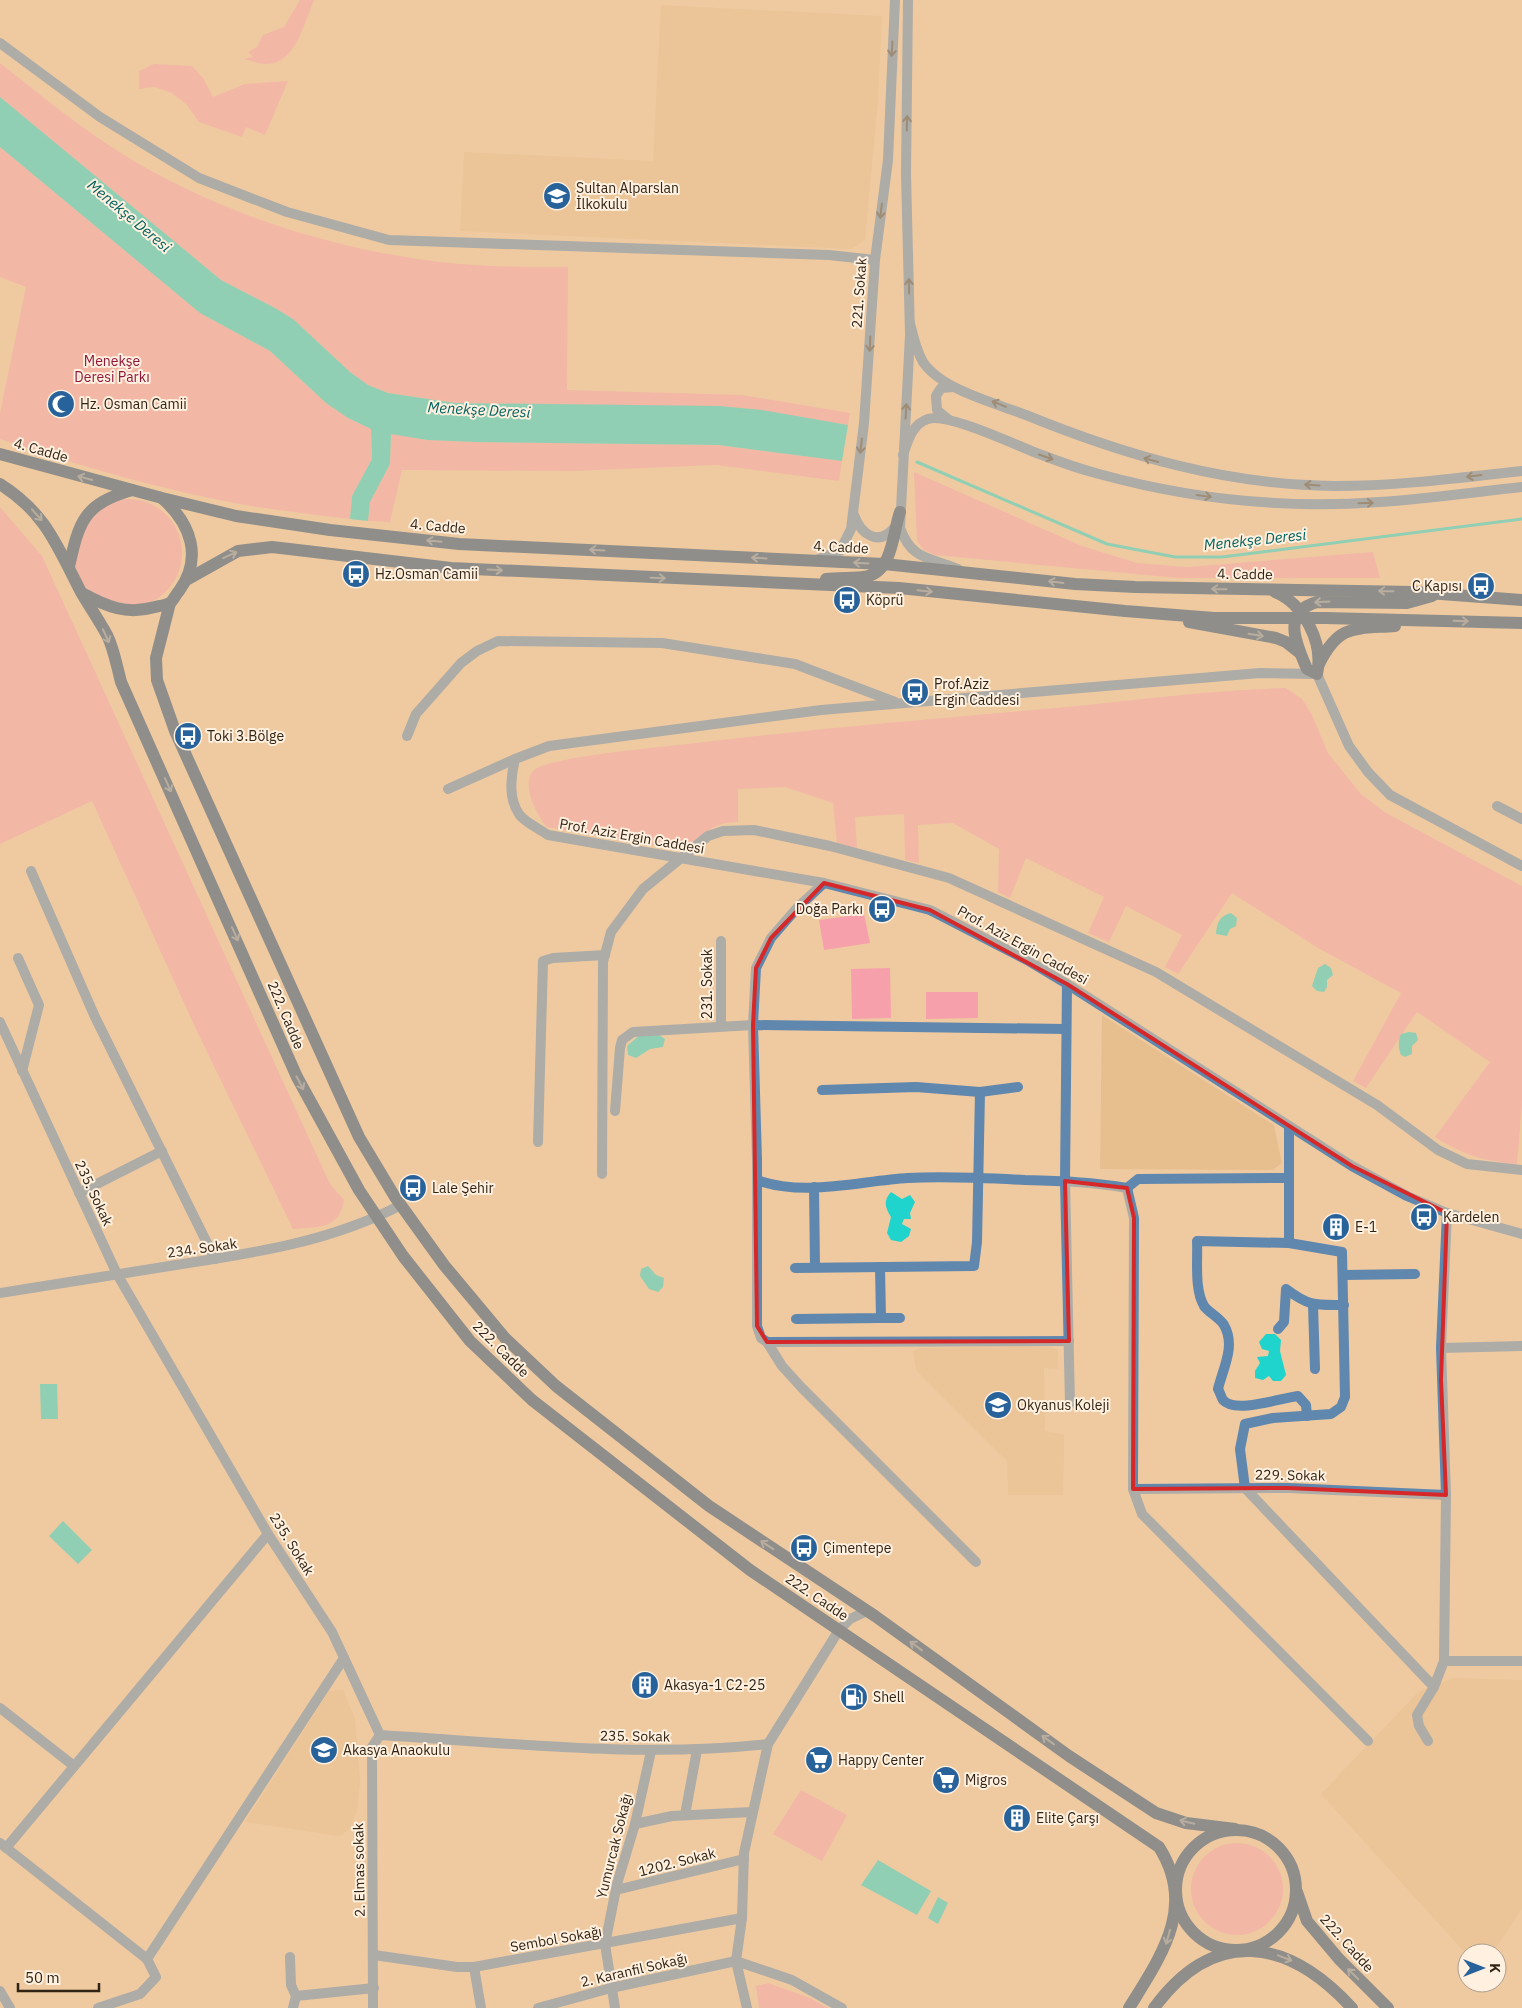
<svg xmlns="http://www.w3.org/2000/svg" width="1522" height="2008" viewBox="0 0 1522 2008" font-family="'IBM Plex Sans',sans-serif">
	<rect width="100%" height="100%" fill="#efcaa1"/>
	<!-- built -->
	<g fill="#e7be8e">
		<polygon points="661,5 882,16 878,100 865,240 851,249 460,231 464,152 653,161"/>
		<polygon points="1102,1015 1274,1125 1282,1163 1273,1170 1100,1169"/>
		<polygon points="1051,1347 1058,1350 1058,1369 1044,1368 1045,1431 1064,1435 1063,1495 1008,1495 1007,1461 916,1370 913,1352 917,1349 924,1348"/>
		<polygon points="1453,1678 1522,1680 1522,1909 1492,1953 1467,1953 1467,1955 1321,1794 1419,1691"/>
		<polygon points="343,1690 355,1719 360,1780 357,1812 348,1831 339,1836 245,1822 329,1691"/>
	</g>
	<!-- green -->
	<g fill="#f6a0ac">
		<path d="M300 0H314C304 23 296 64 266 64 258 64 250 60 243 59L253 57 248 52 257 47 263 35 284 27Z"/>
		<path d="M0 63C39 94 78 126 121 153 217 213 329 248 440 262 482 267 526 267 568 267L567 390 742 395 850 413 848 425 741 408 455 403 388 393 368 385 350 372 293 319 275 308 221 280 0 97Z"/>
		<polygon points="154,64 192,66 203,78 213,97 245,84 288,81 265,135 246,127 242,137 199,122 187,105 172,93 154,87 139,89 139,71"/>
		<path d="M0 147 200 313 270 351 326 403 348 418 371 429 372 459 352 496 350 519C317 515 284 511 251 506 166 491 82 467 0 439V413L26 287 0 277Z"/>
		<polygon points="391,433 427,440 475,442 718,445 842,461 839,481 717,465 572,471 402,470 390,522 368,521 370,502 390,464"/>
		<polygon points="914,472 1082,546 1137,563 1187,567 1373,552 1380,578 1178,578 935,555 924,550 917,541"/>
		<circle cx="128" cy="553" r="54"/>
		<path d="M0 507 42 556 330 1184 344 1200C340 1229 318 1227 293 1229L195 1027 92 801 0 844Z"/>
		<path d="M1286 688 1302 699 1312 715 1328 753 1361 794 1386 813 1522 886V1102L1517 1164C1484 1161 1463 1155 1435 1137L1490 1062 1417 1012 1366 1088 1353 1081 1401 993 1318 948 1232 893 1178 974 1165 967 1182 935 1126 906 1109 942 1088 933 1104 897 1026 858 1010 898 998 892 999 849 953 823 918 825 919 863 905 860 904 814 855 817 857 848 837 843 833 803 785 787 738 789V822C702 822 702 847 671 848L547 827C537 816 521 785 533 771 546 757 654 748 678 745 800 730 922 720 1044 709 1124 702 1205 690 1286 688Z"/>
		<polygon points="864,914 870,943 824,950 819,920"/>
		<polygon points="890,968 891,1018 852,1019 851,969"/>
		<polygon points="926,992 978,992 978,1018 926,1019"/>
		<polygon points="801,1790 847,1815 822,1861 773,1834"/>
		<circle cx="1237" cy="1889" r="46"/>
		<polygon points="768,1983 810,1998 828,2008 759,2008 756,1986"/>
	</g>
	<!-- water -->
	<g fill="#1fd4cc">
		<polygon points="0,97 221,280 275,308 293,319 350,372 368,385 388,393 455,403 719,406 762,410 848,425 842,461 718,445 475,442 427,440 391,434 390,464 370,502 368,521 350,519 352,496 372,459 371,429 348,418 326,403 270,351 200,313 0,147"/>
		<path d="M1231 913 1237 918 1236 926 1230 929 1227 936 1216 934C1217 923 1219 916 1231 913Z"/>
		<polygon points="1325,964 1331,968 1333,975 1327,980 1327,987 1324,992 1317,991 1312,986 1318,968"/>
		<path d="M1409 1032 1416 1033 1418 1040 1412 1046V1054L1405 1057 1401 1055C1398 1047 1398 1042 1401 1034Z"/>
		<polygon points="642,1033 659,1035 665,1039 663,1047 650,1049 636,1058 628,1055 627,1046"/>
		<path d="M891 1192 902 1199 910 1195 915 1202 910 1213 911 1219H904L902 1224 911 1229 909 1236 901 1242 891 1240 887 1233 891 1217C885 1207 883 1201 891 1192Z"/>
		<polygon points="648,1266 656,1275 664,1278 663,1287 658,1292 649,1289 640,1276 641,1269"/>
		<polygon points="1266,1334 1275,1334 1281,1340 1280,1351 1286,1375 1281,1381 1273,1381 1269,1376 1263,1380 1255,1378 1255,1371 1260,1363 1257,1357 1268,1356 1269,1351 1262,1349 1259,1342"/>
		<polygon points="57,1384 58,1419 41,1419 40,1384"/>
		<polygon points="63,1521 92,1550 78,1564 49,1536"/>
		<polygon points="878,1860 931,1891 917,1915 861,1885"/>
		<polygon points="938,1897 948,1903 938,1924 928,1918"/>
	</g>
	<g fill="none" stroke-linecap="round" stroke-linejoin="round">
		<!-- stream -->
		<polyline stroke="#1fd4cc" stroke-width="3" points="917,462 1107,544 1175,557 1222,557 1522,519"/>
		<!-- minor -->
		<g stroke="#6087ae" stroke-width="10">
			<polyline points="0,43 100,117 199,178 287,212 389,240 829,255 875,260"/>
			<polyline points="407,736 416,714 461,663 477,651 498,641 662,643 795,664 895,702"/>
			<polyline points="448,789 515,759"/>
			<polyline points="1497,806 1522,819"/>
			<polyline points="31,871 95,1017 215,1259"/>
			<polyline points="824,883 797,908 771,938 756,968 753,1025 757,1160 757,1326 761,1338 767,1342 1069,1341"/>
			<polyline points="721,941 721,1026"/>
			<polyline points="18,958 39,1005 22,1071"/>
			<polyline points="1067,984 1065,1181 1070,1404"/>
			<path d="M0 1022 117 1274 268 1534 332 1632 380 1735C510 1743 639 1758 768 1744"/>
			<polyline points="822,1090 916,1087 980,1092 1018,1087"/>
			<polyline points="615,1111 620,1048 622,1040 633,1032 753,1025 1065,1029"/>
			<path d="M1289 1126V1243L1197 1241C1198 1260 1194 1289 1204 1306 1209 1313 1219 1317 1224 1325 1236 1346 1223 1368 1218 1389 1220 1392 1221 1397 1223 1400 1235 1414 1281 1398 1298 1396L1306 1405 1307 1416"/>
			<polyline points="538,1142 543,961 553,958 605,955"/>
			<polyline points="602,1174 603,962 611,932 643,889 708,836 723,831 754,830 830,846 949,878 1156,972 1377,1105 1438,1150 1467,1164 1522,1170"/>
			<path d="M757 1180C804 1197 859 1181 908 1178 947 1176 986 1178 1025 1180 1060 1181 1094 1182 1127 1188L1138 1179 1288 1178"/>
			<polyline points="814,1187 815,1267"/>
			<polyline points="1127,1188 1134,1218 1133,1489 1142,1514 1368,1741"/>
			<polyline points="79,1193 162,1151"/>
			<polyline points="1289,1243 1342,1252 1345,1397 1341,1407 1331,1414 1273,1418 1245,1424 1240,1449 1245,1488 1434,1687"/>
			<polyline points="795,1268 974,1266 977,1242 980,1092"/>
			<polyline points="1344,1275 1415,1274"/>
			<polyline points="1313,1305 1315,1369"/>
			<polyline points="881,1318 900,1318"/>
			<polyline points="796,1319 881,1318 880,1267"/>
			<path d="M1278 1329 1284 1322 1286 1289C1310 1307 1316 1305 1344 1305"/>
			<polyline points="767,1342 782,1366 802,1388 976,1562"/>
			<polyline points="1441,1348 1522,1346"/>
			<polyline points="1133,1489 1288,1488 1446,1495"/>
			<polyline points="1444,1661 1522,1661"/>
			<polyline points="0,1708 74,1766"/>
			<polyline points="1428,1741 1419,1726 1417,1715 1434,1687 1444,1661 1446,1495 1441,1348 1447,1213"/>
			<polyline points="685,1815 697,1750"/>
			<polyline points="635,1824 672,1816 752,1812"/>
			<polyline points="0,1843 147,1959 344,1658"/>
			<polyline points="6,1848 268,1534"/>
			<polyline points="616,1890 744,1859"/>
			<polyline points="374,1955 457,1967 474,1967 742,1918"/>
			<polyline points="290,1957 291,1985 296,1996 293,2008"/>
			<polyline points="474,1967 481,2008"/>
			<polyline points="0,1991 10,2008"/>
			<polyline points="296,1996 374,1988"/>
			<polyline points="98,2008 140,1994 156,1977 147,1959"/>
			<polyline points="373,2008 372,1747 380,1735"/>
			<polyline points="538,2008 611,1988 736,1961 792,1980 842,2008"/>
			<polyline points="615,2008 605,1944 617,1884 635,1824 651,1751"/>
			<polyline points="747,2008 736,1961 742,1918 744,1853 768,1744 839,1630 850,1619 867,1611"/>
		</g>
		<!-- tertiary -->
		<g stroke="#6087ae" stroke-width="10">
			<path d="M908 0 906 174 910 335 900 528C912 561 930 557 958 569"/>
			<path d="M910 323C913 336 916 350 923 362 942 390 995 403 1026 415 1124 455 1226 485 1334 486 1397 486 1459 478 1522 471"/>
			<polyline points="948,419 937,410 936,396 941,388 954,387"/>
			<path d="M903 455C908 441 912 424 928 419 948 412 1019 447 1042 455 1060 462 1080 469 1099 474 1190 499 1285 509 1379 502 1427 499 1475 492 1522 487"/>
			<path d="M854 515C861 534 878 547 894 528"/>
			<polyline points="819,559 840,551 851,529 864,423 875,260 888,160 895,0"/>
			<path d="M1522 866 1390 795 1368 772 1349 746 1317 674 1260 673 821 710 549 746 515 759C511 777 508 798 519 814 524 822 540 829 548 835L824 883 930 910 1027 960 1067 984 1352 1166 1407 1196 1447 1213 1522 1234"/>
			<path d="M0 1293C59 1284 117 1274 176 1265 254 1253 330 1242 401 1205"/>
		</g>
		<!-- primary -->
		<g stroke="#1b466f" stroke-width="12">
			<polyline points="0,454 162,498 236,516 330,530 459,544 884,564 1075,584 1135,587 1414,592 1522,600"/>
			<path d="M0 484C46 513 57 546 81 592 89 606 99 620 107 635 114 649 117 667 121 682L297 1077 359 1190 403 1256 470 1341 532 1400 750 1570 1159 1847C1197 1907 1161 1956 1129 2008"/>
			<path d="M69 567C79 521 84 504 132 490"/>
			<polyline points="188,579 238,551 272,547 451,568 899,588 1125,611 1214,618 1325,618 1522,623"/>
			<path d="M826 579C840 577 855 579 868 576 893 570 893 531 900 512"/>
			<path d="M1275 592C1304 604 1324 643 1317 674L1307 669C1296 643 1281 612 1317 602L1407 603 1432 596"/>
			<path d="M82 593C107 607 127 615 155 607 159 606 166 605 170 603 173 601 176 594 179 591 203 558 191 524 163 499"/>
			<polyline points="170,603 156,658 157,680 175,731 359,1137 395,1197 444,1265 505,1338 556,1386 709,1506 875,1616 1069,1756 1156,1813 1186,1823 1235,1829"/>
			<polyline points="1189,622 1276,638 1286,642 1300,653"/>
			<path d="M1319 664C1339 624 1354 629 1395 626"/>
			<circle cx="1236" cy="1890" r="60"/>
			<polyline points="1297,1892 1307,1921 1339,1959 1388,2008"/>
			<path d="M1154 2008C1214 1926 1288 1938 1352 2008"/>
		</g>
	</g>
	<!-- one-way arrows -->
	<defs><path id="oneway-shaft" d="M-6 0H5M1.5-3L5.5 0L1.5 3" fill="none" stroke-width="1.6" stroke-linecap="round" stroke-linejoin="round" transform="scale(1.25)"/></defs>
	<g stroke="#3f4242">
		<use href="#oneway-shaft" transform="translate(892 49) rotate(93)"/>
		<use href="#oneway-shaft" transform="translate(907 123) rotate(-89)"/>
		<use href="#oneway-shaft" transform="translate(881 211) rotate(97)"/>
		<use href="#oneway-shaft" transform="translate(909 286) rotate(-91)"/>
		<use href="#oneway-shaft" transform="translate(870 344) rotate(92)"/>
		<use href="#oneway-shaft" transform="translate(999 404) rotate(-158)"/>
		<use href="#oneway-shaft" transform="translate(906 411) rotate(-87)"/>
		<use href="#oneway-shaft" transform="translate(861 446) rotate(97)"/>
		<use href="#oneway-shaft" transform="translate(1046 457) rotate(19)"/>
		<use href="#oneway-shaft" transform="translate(1151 460) rotate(-165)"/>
		<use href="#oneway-shaft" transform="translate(1474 476) rotate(173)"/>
		<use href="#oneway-shaft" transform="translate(1312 485) rotate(-176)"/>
		<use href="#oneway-shaft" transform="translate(1204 496) rotate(8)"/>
		<use href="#oneway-shaft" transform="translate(1366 503) rotate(-2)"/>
	</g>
	<g stroke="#768a9c">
		<use href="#oneway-shaft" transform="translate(85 478) rotate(-165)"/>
		<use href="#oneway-shaft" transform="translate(37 515) rotate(48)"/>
		<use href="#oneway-shaft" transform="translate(434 541) rotate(-174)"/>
		<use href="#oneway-shaft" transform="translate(597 550) rotate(-177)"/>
		<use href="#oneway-shaft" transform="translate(230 555) rotate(-24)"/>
		<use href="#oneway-shaft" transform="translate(759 558) rotate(-177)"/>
		<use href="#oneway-shaft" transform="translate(861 563) rotate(-177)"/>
		<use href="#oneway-shaft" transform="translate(495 570) rotate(3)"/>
		<use href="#oneway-shaft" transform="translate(658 578) rotate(2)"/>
		<use href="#oneway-shaft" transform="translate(1056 582) rotate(-173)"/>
		<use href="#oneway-shaft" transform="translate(1219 589) rotate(-179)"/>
		<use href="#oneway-shaft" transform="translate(925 591) rotate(6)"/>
		<use href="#oneway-shaft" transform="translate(1386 591) rotate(-179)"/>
		<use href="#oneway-shaft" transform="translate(1322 602) rotate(177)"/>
		<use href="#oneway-shaft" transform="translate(1461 621) rotate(2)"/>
		<use href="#oneway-shaft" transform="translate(1256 635) rotate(10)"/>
		<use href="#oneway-shaft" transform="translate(106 636) rotate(65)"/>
		<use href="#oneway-shaft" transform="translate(168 785) rotate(66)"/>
		<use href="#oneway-shaft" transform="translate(235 934) rotate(66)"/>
		<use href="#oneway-shaft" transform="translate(300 1083) rotate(62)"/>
		<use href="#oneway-shaft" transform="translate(767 1545) rotate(-147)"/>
		<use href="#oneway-shaft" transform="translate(916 1646) rotate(-144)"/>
		<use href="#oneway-shaft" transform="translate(1048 1740) rotate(-144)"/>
		<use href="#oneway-shaft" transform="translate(1187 1822) rotate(-167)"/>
		<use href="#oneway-shaft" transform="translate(1168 1937) rotate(106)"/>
		<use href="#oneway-shaft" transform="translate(1285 1958) rotate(21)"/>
		<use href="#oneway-shaft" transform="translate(1353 1974) rotate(-135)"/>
	</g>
	<!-- marked area -->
	<path d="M0 0H1522V2008H0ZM824 883 930 910 1067 984 1352 1166 1447 1213 1441 1380 1446 1495 1288 1488 1133 1489 1134 1218 1127 1188 1065 1181 1069 1341 767 1342 757 1326 753 1025 756 968 771 938Z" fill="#efcaa1" fill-opacity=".55" fill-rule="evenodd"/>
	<path fill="none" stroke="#d62828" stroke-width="4" stroke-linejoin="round" d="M824 883 930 910 1067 984 1352 1166 1447 1213 1441 1380 1446 1495 1288 1488 1133 1489 1134 1218 1127 1188 1065 1181 1069 1341 767 1342 757 1326 753 1025 756 968 771 938Z"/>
	<!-- icons -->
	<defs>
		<g id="school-disc" transform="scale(1.4375)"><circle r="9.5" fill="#28629a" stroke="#fff0df"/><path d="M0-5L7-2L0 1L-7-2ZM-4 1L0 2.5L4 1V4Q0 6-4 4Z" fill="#fff"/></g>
		<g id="mosque-disc" transform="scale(1.4375)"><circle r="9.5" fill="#28629a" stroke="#fff0df"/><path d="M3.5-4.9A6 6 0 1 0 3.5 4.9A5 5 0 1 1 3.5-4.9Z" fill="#fff"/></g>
		<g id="bus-disc" transform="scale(1.4375)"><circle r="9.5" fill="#28629a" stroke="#fff0df"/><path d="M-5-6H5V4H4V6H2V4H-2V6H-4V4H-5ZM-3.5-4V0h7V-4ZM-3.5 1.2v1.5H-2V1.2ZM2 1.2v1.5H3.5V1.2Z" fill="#fff"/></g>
		<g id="building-disc" transform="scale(1.4375)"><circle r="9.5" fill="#28629a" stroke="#fff0df"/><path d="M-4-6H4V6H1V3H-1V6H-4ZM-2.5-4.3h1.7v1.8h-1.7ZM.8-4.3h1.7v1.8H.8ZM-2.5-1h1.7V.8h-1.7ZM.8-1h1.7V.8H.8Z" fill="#fff"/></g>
		<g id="fuel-disc" transform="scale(1.4375)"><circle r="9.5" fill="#28629a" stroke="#fff0df"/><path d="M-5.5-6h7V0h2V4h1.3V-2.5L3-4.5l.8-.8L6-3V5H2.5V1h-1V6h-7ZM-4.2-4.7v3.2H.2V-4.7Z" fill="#fff"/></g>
		<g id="supermarket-disc" transform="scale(1.4375)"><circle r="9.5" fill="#28629a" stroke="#fff0df"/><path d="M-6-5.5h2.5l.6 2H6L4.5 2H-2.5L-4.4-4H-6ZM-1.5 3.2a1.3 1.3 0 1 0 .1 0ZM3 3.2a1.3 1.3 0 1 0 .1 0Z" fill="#fff"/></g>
	</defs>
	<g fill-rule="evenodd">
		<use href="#school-disc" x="557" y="196"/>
		<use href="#mosque-disc" x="61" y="404"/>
		<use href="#bus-disc" x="356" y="574"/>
		<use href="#bus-disc" x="1481" y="586"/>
		<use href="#bus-disc" x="847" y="600"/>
		<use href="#bus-disc" x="915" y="692"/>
		<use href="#bus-disc" x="188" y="736"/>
		<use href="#bus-disc" x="882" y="909"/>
		<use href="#bus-disc" x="413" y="1188"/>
		<use href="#bus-disc" x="1424" y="1217"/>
		<use href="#building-disc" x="1336" y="1227"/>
		<use href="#school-disc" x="998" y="1405"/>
		<use href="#bus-disc" x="804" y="1548"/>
		<use href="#building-disc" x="645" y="1685"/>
		<use href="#fuel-disc" x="854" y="1697"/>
		<use href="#school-disc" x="324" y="1750"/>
		<use href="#supermarket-disc" x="819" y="1760"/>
		<use href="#supermarket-disc" x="946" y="1780"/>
		<use href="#building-disc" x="1017" y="1818"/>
	</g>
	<g text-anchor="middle" stroke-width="4" stroke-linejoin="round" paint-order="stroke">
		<!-- poi labels -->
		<g font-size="14" fill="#312414" stroke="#fff0df" text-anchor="start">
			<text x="576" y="193">Sultan Alparslan<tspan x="576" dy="16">İlkokulu</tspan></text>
			<text x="80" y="409">Hz. Osman Camii</text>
			<text x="375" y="579">Hz.Osman Camii</text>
			<text x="1462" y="591" text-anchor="end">C Kapısı</text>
			<text x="866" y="605">Köprü</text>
			<text x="934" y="689">Prof.Aziz<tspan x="934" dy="16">Ergin Caddesi</tspan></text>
			<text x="207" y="741">Toki 3.Bölge</text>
			<text x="863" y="914" text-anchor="end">Doğa Parkı</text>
			<text x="432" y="1193">Lale Şehir</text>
			<text x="1443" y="1222">Kardelen</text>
			<text x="1355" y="1232">E-1</text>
			<text x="1017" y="1410">Okyanus Koleji</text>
			<text x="823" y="1553">Çimentepe</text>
			<text x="664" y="1690">Akasya-1 C2-25</text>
			<text x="873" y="1702">Shell</text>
			<text x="343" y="1755">Akasya Anaokulu</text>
			<text x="838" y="1765">Happy Center</text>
			<text x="965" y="1785">Migros</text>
			<text x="1036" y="1823">Elite Çarşı</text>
		</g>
		<!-- street labels -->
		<g font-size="14" fill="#312414" stroke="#fff0df">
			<text transform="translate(859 293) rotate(-86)" y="5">221. Sokak</text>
			<text transform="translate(41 450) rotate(16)" y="5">4. Cadde</text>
			<text transform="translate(438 526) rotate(5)" y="5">4. Cadde</text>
			<text transform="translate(841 547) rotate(3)" y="5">4. Cadde</text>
			<text transform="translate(1245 574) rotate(1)" y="5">4. Cadde</text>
			<text transform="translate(632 836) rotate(10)" y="5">Prof. Aziz Ergin Caddesi</text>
			<text transform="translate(1023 945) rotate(29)" y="5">Prof. Aziz Ergin Caddesi</text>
			<text transform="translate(707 984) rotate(-90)" y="5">231. Sokak</text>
			<text transform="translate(286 1015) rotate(67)" y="5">222. Cadde</text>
			<text transform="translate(94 1193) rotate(65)" y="5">235. Sokak</text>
			<text transform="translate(202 1248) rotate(-8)" y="5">234. Sokak</text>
			<text transform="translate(501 1349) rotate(45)" y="5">222. Cadde</text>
			<text transform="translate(1290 1475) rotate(1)" y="5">229. Sokak</text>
			<text transform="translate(292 1544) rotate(58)" y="5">235. Sokak</text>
			<text transform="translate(817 1597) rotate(34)" y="5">222. Cadde</text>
			<text transform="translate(635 1736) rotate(1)" y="5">235. Sokak</text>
			<text transform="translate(614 1846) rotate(-76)" y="5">Yumurcak Sokağı</text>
			<text transform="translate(677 1862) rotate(-14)" y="5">1202. Sokak</text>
			<text transform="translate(359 1870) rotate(-91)" y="5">2. Elmas sokak</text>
			<text transform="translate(556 1939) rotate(-10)" y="5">Sembol Sokağı</text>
			<text transform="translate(1347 1943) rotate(48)" y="5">222. Cadde</text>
			<text transform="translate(634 1970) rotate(-13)" y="5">2. Karanfil Sokağı</text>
		</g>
		<!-- park labels -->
		<g font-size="14" fill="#90163b" stroke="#fff0df">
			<text x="112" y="366">Menekşe<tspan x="112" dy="16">Deresi Parkı</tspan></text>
		</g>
		<!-- water labels -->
		<g font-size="15" font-style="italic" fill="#00635f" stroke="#fff0df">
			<text transform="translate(129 216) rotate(40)" y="5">Menekşe Deresi</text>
			<text transform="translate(479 410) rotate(3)" y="5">Menekşe Deresi</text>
			<text transform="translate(1255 540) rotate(-6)" y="5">Menekşe Deresi</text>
		</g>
	</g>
	<!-- north arrow -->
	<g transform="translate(1482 1968) rotate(90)"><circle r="24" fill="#fff0df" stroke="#ad9e8e"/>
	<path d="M0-4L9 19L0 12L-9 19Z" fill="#28629a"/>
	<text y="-8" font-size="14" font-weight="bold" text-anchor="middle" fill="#312414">K</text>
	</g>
	<!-- scale -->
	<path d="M18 1983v8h81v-8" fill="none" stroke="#312414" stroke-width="2.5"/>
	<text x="25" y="1983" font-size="15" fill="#312414" stroke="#fff0df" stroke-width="4" paint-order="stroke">50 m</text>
</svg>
